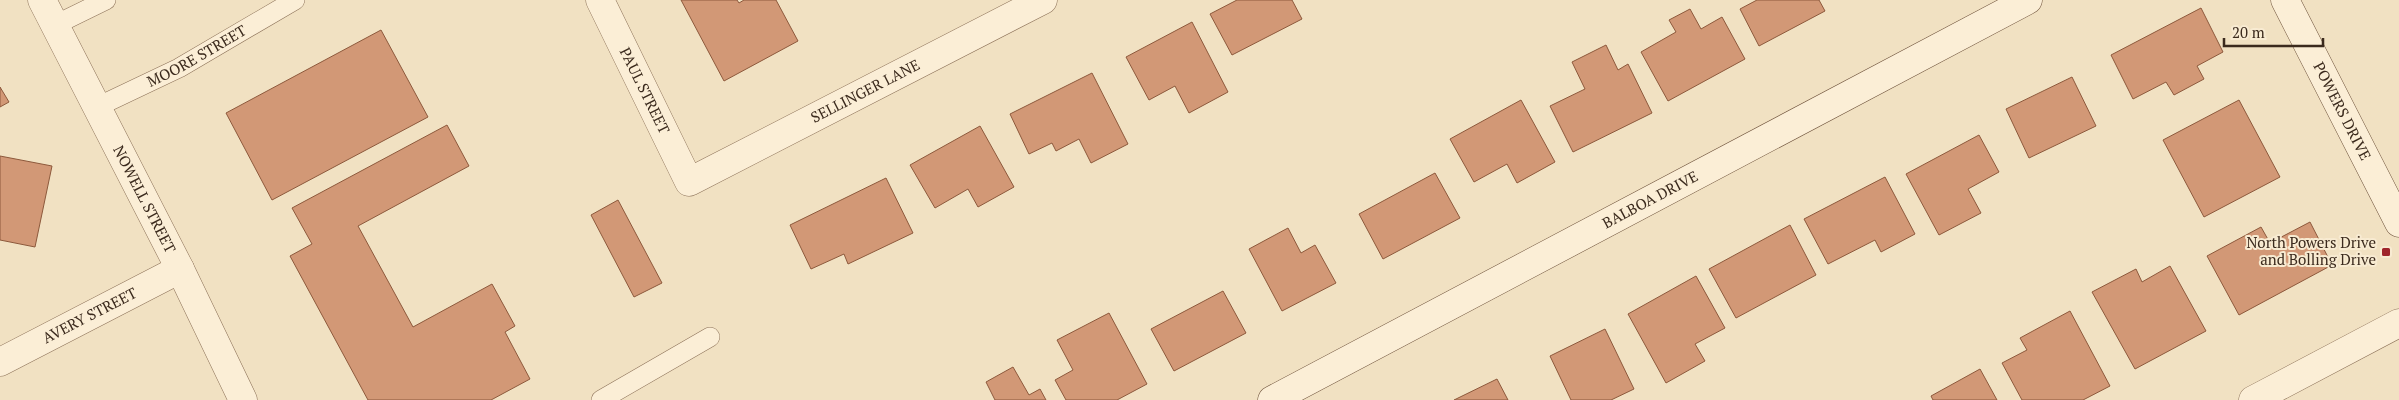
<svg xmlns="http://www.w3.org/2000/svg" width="2399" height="400" viewBox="0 0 2399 400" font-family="'PT Serif',serif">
	<rect width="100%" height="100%" fill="#f1e1c2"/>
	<!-- building -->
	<g fill="#d29876" stroke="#8d593c">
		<polygon points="681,0 737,0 739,3 744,0 776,0 798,41 724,81"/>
		<polygon points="1237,0 1292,0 1302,19 1232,55 1210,14"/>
		<polygon points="1757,0 1819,0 1825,11 1759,46 1740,9"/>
		<polygon points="2201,8 2223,52 2197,66 2204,79 2174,95 2166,82 2133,99 2111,55"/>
		<polygon points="1690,9 1701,29 1722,17 1745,59 1668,101 1641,52 1676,32 1669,20"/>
		<polygon points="1192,22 1228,92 1189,113 1175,86 1149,100 1126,57"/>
		<polygon points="381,30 428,117 272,200 226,113"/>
		<polygon points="1606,45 1618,70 1628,64 1652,113 1573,152 1550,106 1585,89 1572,62"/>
		<polygon points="1092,73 1128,144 1091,163 1079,139 1056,151 1052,143 1029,154 1010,114"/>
		<polygon points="2072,77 2096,126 2029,158 2006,109"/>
		<polygon points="0,87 9,102 0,107"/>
		<polygon points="1521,100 1555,162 1517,183 1507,164 1474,182 1450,139"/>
		<polygon points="2239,100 2280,177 2204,217 2163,140"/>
		<polygon points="447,125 469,166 358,226 413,327 492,284 515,326 505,332 530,379 491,400 368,400 290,256 312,244 292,208"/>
		<polygon points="980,126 1014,187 978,207 968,189 935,208 910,165"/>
		<polygon points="1979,135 1999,172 1968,189 1981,213 1939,235 1906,174"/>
		<polygon points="0,156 52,166 35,247 0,240"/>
		<polygon points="1435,173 1460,218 1383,259 1359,214"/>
		<polygon points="1885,177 1915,234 1881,252 1875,240 1828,264 1804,219"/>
		<polygon points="886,178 913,233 848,264 844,254 811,269 790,225"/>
		<polygon points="618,200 662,283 634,297 591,215"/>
		<polygon points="2310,222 2332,265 2239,315 2207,256 2261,227 2270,243"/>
		<polygon points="1790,225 1816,275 1736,318 1709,269"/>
		<polygon points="1288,228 1301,253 1315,245 1336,283 1282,311 1249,249"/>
		<polygon points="2170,266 2206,331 2135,369 2092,292 2136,269 2142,282"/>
		<polygon points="1696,276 1725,328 1695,344 1705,361 1666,383 1628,314"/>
		<polygon points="1223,291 1246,333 1174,371 1151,329"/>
		<polygon points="2070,311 2110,386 2083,400 2022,400 2002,363 2027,350 2020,338"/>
		<polygon points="1109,313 1147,384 1117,400 1066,400 1055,380 1073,370 1057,340"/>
		<polygon points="1605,329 1634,389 1611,400 1571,400 1550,356"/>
		<polygon points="1013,367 1029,395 1040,389 1046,400 995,400 986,382"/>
		<polygon points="1980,369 1997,400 1933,400 1931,396"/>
		<polygon points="1497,379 1508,400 1454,400"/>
	</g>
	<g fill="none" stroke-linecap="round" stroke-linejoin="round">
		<!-- lane casing -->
		<g stroke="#8c7158" stroke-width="20">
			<g id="lane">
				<polyline points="55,25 106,0"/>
				<path id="s1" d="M97 107 179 68 295 0"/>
				<polyline points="601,400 710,337"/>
			</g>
		</g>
		<!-- street casing -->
		<g stroke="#8c7158" stroke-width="29">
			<g id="street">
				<path id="s2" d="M42 0 180 269 243 400"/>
				<path id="s3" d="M600 0 689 182 1043 0"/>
				<path id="s4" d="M0 362 180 269"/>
				<polyline points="2253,400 2399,323"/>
			</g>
		</g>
		<!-- secondary casing -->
		<g stroke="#6e523b" stroke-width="29">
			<g id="secondary">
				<path id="s5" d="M2285 0 2399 223"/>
				<path id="s6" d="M1272 400 2028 0"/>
			</g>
		</g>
		<!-- lane -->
		<use href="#lane" stroke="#fbeed6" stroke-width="19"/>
		<!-- street -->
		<use href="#street" stroke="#fbeed6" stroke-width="28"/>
		<!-- secondary -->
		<use href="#secondary" stroke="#fbeed6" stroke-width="28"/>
	</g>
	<!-- markers -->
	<rect fill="#9f242a" stroke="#f8ebd2" stroke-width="2" x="2381" y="247" width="10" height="10" rx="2.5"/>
	<g text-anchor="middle" stroke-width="4" stroke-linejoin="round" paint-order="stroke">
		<!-- street labels -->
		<g font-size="15" fill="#3b2a1d" stroke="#f8ebd2">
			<text dy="5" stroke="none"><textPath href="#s1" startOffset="112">MOORE STREET</textPath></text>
			<text dy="5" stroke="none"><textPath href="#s3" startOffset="101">PAUL STREET</textPath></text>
			<text dy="5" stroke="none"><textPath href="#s3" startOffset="401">SELLINGER LANE</textPath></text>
			<text dy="5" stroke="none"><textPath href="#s5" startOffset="125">POWERS DRIVE</textPath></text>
			<text dy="5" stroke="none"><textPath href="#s2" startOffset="224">NOWELL STREET</textPath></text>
			<text dy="5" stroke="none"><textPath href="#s6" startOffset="428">BALBOA DRIVE</textPath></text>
			<text dy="5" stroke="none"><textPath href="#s4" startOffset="101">AVERY STREET</textPath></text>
		</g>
		<!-- poi labels -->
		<g font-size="15" fill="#3b2a1d" stroke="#f8ebd2" text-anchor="end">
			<text x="2376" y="248">North Powers Drive<tspan x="2376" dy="17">and Bolling Drive</tspan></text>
		</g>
	</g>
	<!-- scale -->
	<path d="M2224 38v8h99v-8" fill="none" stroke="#3b2a1d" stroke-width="2.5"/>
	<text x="2232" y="38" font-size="15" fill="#3b2a1d" stroke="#f8ebd2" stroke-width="4" paint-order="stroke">20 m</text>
</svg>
